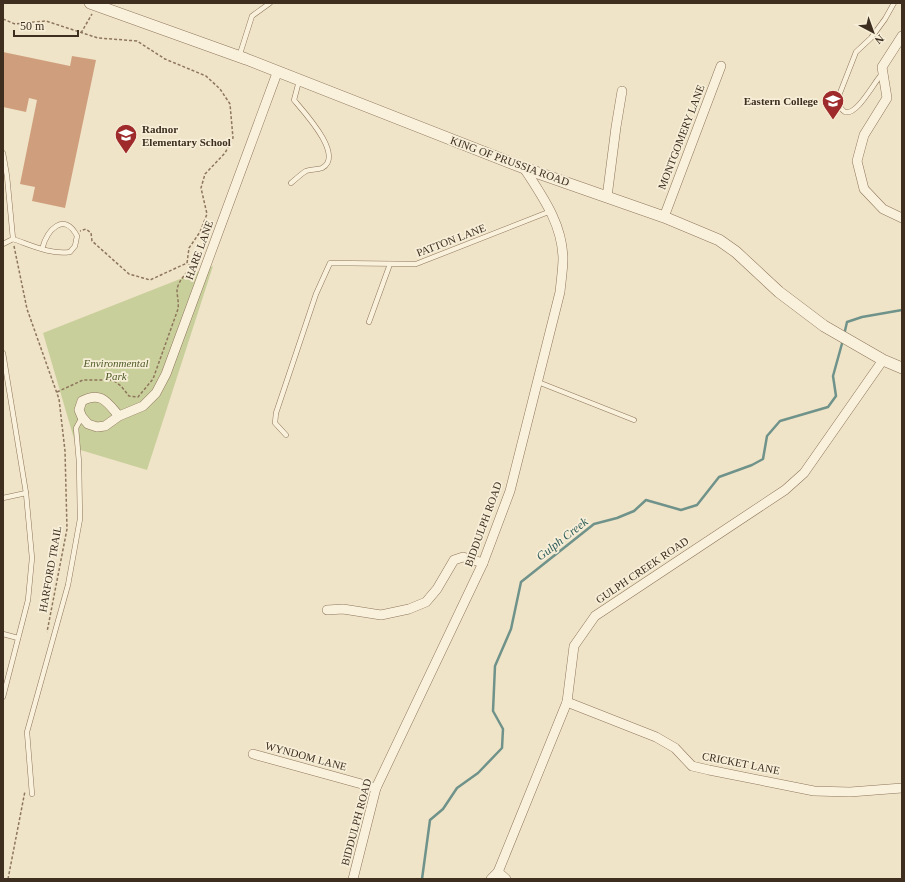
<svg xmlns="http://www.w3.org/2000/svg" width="905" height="882" viewBox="0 0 905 882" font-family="'Times New Roman',serif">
	<rect width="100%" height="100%" fill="#f0e4c8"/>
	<!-- green -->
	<polygon fill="#c9cf9b" points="213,266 147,470 77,449 43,333"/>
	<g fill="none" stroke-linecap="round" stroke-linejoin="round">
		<!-- stream -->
		<g stroke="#6f938a" stroke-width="2.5">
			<polyline points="844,335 847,322 862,317 902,310"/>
			<polyline points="422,879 430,820 443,809 457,788 478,773 502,748 503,729 493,711 495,666 511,629 521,582 594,524 617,518 634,511 646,500 681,510 697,505 719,477 752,465 763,459 767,436 780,421 828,407 836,396 833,376 843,340"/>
		</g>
	</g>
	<!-- building -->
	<polygon fill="#cf9f7d" points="3,52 70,66 72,56 96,60 65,208 32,201 35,187 20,184 37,100 29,98 26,112 3,107"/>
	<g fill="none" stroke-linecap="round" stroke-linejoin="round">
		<!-- service casing -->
		<g stroke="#8d765c" stroke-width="5.5">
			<g id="service">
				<polyline points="239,57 252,16 270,3"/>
				<path d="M882 74C874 82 857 116 845 112 843 111 840 107 838 105V98L856 52 871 38 885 19 894 3"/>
				<polyline points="3,153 7,176 13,239"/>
				<path d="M291 183C296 179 301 174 306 171 311 169 317 170 322 168 345 156 304 112 294 100L299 81"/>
				<path d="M3 244 13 239C31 245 51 255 70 252L75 246 77 236C64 211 47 230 42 249"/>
				<polyline points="369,322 390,264"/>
				<polyline points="3,353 26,493 32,558 28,600 3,697"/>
				<polyline points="538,382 634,420"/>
				<polyline points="286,435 275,423 276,413 316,294 330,263 416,264 551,211"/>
				<polyline points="3,498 26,493"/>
				<polyline points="3,634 18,638"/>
				<polyline points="32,794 27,732 68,585 80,519 79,462 76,428 82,417"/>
			</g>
		</g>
		<!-- minor casing -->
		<g stroke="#8d765c" stroke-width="10">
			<g id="minor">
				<polyline points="902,36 882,67 887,98 864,135 857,161 864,189 883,209 902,218"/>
				<polyline points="607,197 616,127 622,91"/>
				<polyline points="664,217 721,66"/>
				<path d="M119 416C107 402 101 391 82 401L79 410 82 417 88 424 97 427 105 426 119 416 143 406 156 393 166 374 277 73"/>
				<polyline points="327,610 343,609 381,615 409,609 426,602 437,589 454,560 463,557 483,563"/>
				<polyline points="567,702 656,737 675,748 692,766 709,770 814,791 850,792 902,788"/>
				<polyline points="253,754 376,788"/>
				<polyline points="498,872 506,879"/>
				<path d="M353 879 376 788 483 563 510 491 560 292C561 281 563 269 563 258 562 223 542 196 524 168"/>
				<polyline points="491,879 498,872 567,702 574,646 595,616 785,490 804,473 883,360"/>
			</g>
		</g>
		<!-- tertiary casing -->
		<g stroke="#8d765c" stroke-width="12">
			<polyline id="tertiary" points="90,3 246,59 524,168 664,217 719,240 736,252 779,292 824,326 883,360 902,368"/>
		</g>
		<!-- path -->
		<g stroke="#8d765c" stroke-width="1.5" stroke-dasharray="3 2" stroke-linecap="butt">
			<polyline points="3,19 15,24 46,21 98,38 137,41 165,59 206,76 220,89 230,104 233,138 225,153 205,174 201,188 207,214 200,232 189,248 187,263 150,280 129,274 92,241 91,233 86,229 80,231"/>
			<polyline points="81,33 92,14"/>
			<polyline points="14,246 27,309 59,399 65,451 67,529 47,632"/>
			<path d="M57 392 83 380H113L121 386 129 396 138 397 153 379 178 309C179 302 177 296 177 290 178 281 186 274 191 267L187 263"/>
			<polyline points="8,879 25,791"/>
		</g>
		<!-- service -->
		<use href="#service" stroke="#faf1dc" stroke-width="4.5"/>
		<!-- minor -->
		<use href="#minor" stroke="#faf1dc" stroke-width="9"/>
		<!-- tertiary -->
		<use href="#tertiary" stroke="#faf1dc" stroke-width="11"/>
	</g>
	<!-- icons -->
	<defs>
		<g id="school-pin" transform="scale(1.15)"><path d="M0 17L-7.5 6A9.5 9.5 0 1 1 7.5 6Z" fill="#9e2a2b" stroke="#f7eed8"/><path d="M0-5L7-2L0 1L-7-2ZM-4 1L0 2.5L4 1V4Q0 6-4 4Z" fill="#fff"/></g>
	</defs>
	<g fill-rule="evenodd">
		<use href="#school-pin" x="833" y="101"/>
		<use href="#school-pin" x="126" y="135"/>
	</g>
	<g text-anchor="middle" stroke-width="3.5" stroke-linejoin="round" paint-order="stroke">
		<!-- poi labels -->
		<g font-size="11" font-weight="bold" fill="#3d2e20" stroke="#f7eed8" text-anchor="end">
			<text x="818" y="105">Eastern College</text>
			<text x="142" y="133" text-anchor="start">Radnor<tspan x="142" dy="13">Elementary School</tspan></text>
		</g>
		<!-- street labels -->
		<g font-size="11" fill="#3d2e20" stroke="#f7eed8">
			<text transform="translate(681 137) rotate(-69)" y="4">MONTGOMERY LANE</text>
			<text transform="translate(510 161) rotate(20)" y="4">KING OF PRUSSIA ROAD</text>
			<text transform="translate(451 240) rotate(-21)" y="4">PATTON LANE</text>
			<text transform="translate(199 250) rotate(-70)" y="4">HARE LANE</text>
			<text transform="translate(483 524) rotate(-70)" y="4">BIDDULPH ROAD</text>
			<text transform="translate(50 569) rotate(-80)" y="4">HARFORD TRAIL</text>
			<text transform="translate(642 570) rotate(-34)" y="4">GULPH CREEK ROAD</text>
			<text transform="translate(306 756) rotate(15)" y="4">WYNDOM LANE</text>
			<text transform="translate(741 763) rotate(11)" y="4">CRICKET LANE</text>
			<text transform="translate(356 822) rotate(-75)" y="4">BIDDULPH ROAD</text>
		</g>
		<!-- park labels -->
		<g font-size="11" font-style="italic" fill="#4d5a26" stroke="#f7eed8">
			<text x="116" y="367">Environmental<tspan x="116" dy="13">Park</tspan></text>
		</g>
		<!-- water labels -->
		<g font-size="12" font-style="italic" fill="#2f5d5a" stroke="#f7eed8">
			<text transform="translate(562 539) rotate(-38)" y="4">Gulph Creek</text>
		</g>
	</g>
	<!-- border -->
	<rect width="905" height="882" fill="none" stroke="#3d2e20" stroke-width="8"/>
	<!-- north arrow -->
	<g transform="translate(873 32) rotate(139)" stroke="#f7eed8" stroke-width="3" paint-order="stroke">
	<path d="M0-3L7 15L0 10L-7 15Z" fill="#3d2e20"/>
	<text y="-6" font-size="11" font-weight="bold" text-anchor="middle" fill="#3d2e20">N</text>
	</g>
	<!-- scale -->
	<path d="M14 30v6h64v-6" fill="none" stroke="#3d2e20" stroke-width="2"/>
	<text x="20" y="30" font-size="12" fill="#3d2e20" stroke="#f7eed8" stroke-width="3" paint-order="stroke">50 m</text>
</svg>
